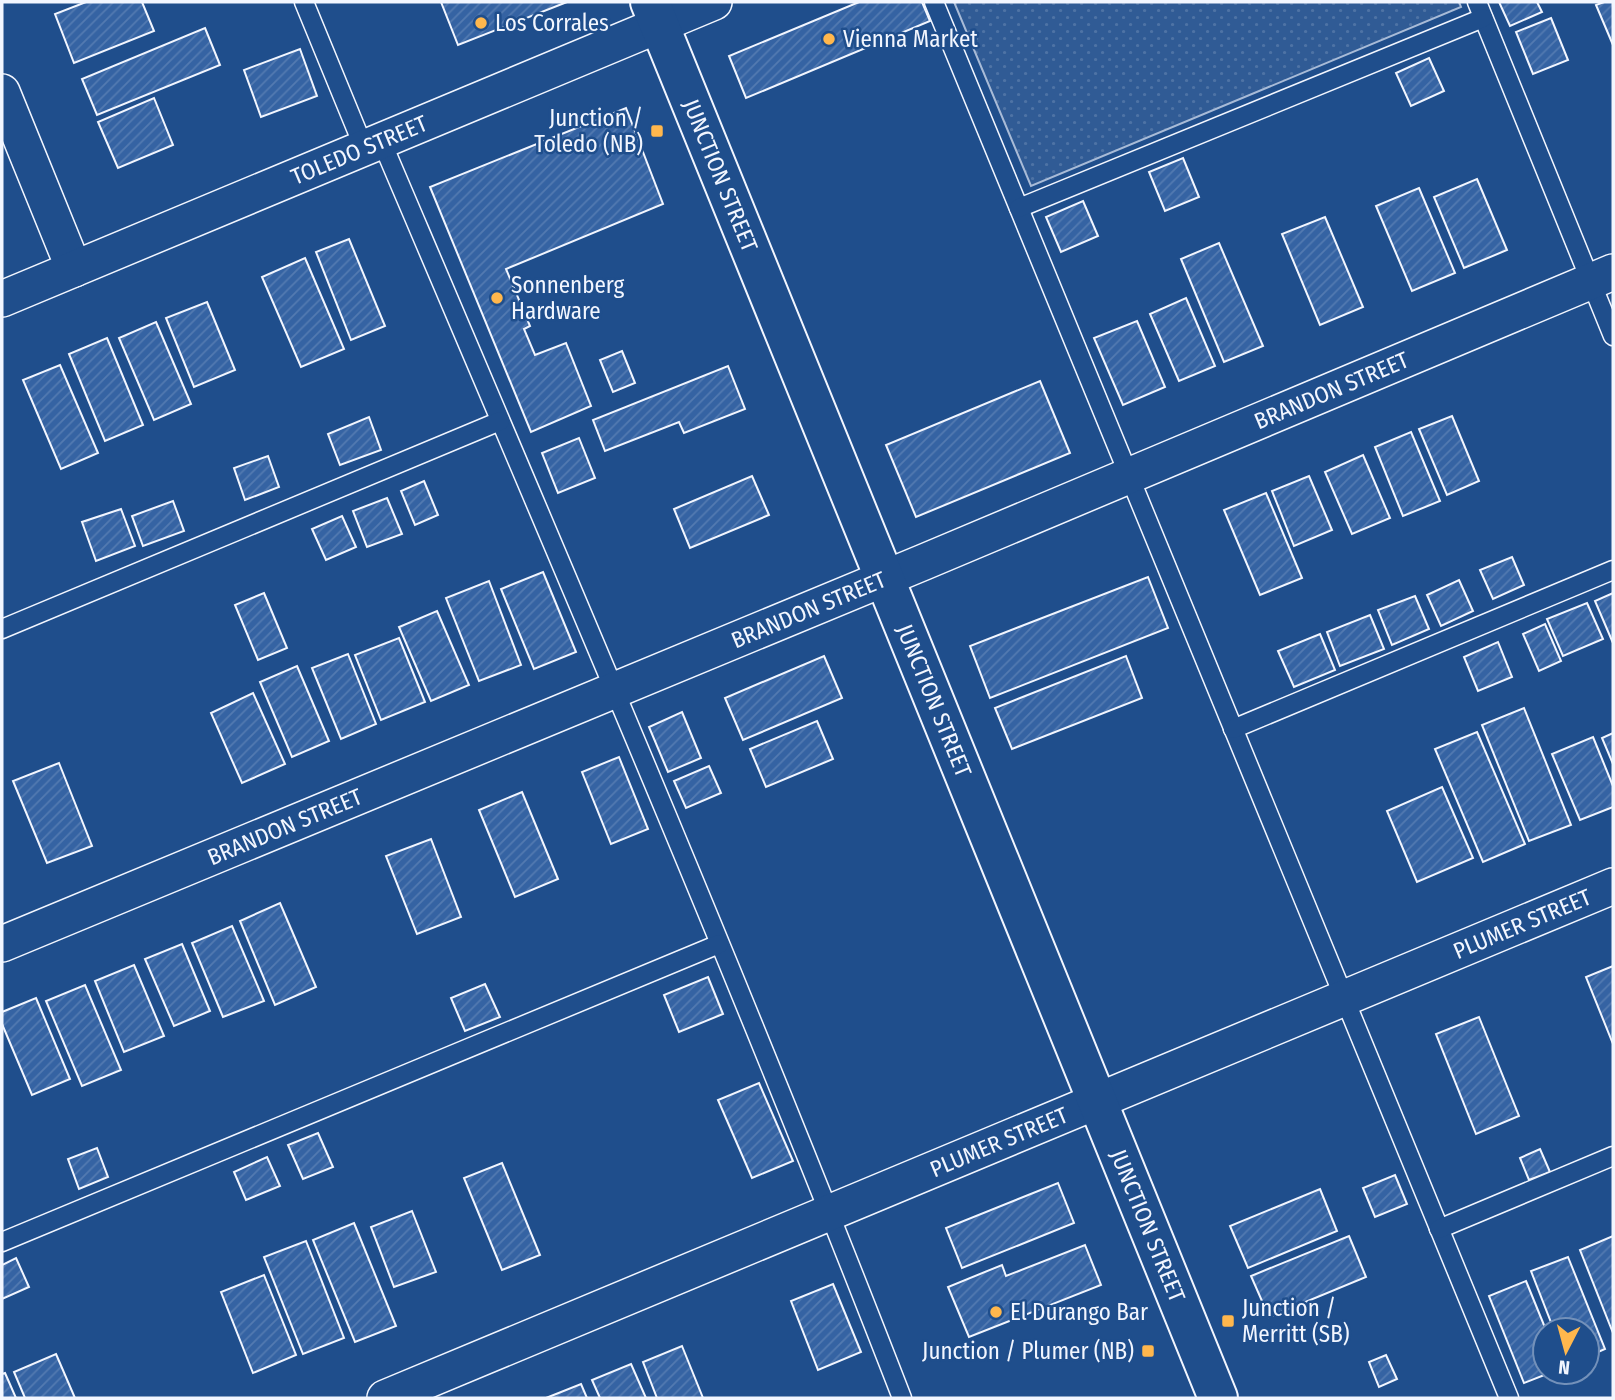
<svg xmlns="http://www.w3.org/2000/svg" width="1615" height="1400" viewBox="0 0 1615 1400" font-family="'Fira Sans Condensed',sans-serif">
	<defs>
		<pattern id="grass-dots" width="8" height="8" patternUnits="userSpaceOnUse" patternTransform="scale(1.75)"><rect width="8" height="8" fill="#305b95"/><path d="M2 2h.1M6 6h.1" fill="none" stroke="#4e73a5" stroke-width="1.8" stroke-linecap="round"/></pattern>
		<pattern id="building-hatch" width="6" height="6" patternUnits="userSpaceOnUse" patternTransform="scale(1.75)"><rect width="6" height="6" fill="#3563a3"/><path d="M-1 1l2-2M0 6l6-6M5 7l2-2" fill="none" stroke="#537ab1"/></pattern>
	</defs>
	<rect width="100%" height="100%" fill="#1f4e8c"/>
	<!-- grass -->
	<polygon fill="url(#grass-dots)" stroke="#a8bbd7" stroke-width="2" points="954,2 1459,2 1461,7 1031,186"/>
	<!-- building -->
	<g fill="url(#building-hatch)" stroke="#f2f6ff" stroke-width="2">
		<polygon points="86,2 142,2 154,31 74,63 55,14"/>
		<polygon points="441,2 567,2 458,45"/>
		<polygon points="859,2 922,2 930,21 746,98 729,56"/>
		<polygon points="1499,2 1537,2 1542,12 1510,26"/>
		<polygon points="1604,2 1613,2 1613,45 1596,5"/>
		<polygon points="1551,18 1568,60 1533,74 1516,32"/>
		<polygon points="205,28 220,65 97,115 82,79"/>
		<polygon points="300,49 317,96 261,117 244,70"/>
		<polygon points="1429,58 1444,91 1411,106 1396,73"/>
		<polygon points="154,98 173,145 118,168 98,122"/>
		<polygon points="626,108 663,204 506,269 530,326 524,329 535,355 566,343 591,406 531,432 430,187"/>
		<polygon points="1183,158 1199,197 1165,211 1149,172"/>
		<polygon points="1477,179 1507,250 1464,268 1434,197"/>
		<polygon points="1419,188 1455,273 1412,291 1376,206"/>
		<polygon points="1083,201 1098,236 1061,252 1046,217"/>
		<polygon points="1325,217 1363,307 1320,325 1282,234"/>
		<polygon points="349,239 385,326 351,340 316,252"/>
		<polygon points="1219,243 1263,346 1224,362 1181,259"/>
		<polygon points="305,258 344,349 301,367 262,277"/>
		<polygon points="1186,298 1215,366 1179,381 1150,314"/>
		<polygon points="207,302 235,370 194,387 166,318"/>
		<polygon points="1137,321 1165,387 1123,405 1094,338"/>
		<polygon points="156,322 191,404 154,420 119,338"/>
		<polygon points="107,338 143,425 105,441 69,354"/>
		<polygon points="622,351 635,383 613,392 600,360"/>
		<polygon points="60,365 98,453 61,469 23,380"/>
		<polygon points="728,366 745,409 684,433 679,422 605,451 593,420"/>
		<polygon points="1040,381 1070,453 916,517 886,445"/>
		<polygon points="1452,416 1479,481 1447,495 1419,429"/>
		<polygon points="369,417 381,450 340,465 328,434"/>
		<polygon points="1411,432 1440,501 1403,516 1375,447"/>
		<polygon points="579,438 595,478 558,493 542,453"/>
		<polygon points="1363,455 1390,518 1352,534 1325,472"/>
		<polygon points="268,456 279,487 245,500 234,468"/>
		<polygon points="752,476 769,515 690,548 674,509"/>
		<polygon points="1309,476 1332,530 1294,546 1272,491"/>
		<polygon points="424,481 438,515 415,525 401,491"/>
		<polygon points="1266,493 1302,578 1260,595 1224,510"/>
		<polygon points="387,498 402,534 367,547 353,511"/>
		<polygon points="173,501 184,531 143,546 132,516"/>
		<polygon points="121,509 135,546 96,561 82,522"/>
		<polygon points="342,516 356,547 326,560 312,529"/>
		<polygon points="1512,557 1524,585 1493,599 1480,570"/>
		<polygon points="543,572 576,652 534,669 501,589"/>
		<polygon points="1148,577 1168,628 990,698 970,646"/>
		<polygon points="1459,580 1473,611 1441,626 1427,595"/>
		<polygon points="489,581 521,665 479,681 446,598"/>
		<polygon points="264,593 287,648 258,660 235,605"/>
		<polygon points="1613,593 1613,643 1595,601"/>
		<polygon points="1415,596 1429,629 1392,645 1378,610"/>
		<polygon points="1587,603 1603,639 1563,656 1547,619"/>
		<polygon points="437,611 469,685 431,701 399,627"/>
		<polygon points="1370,615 1384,649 1340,666 1327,632"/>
		<polygon points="1545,624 1561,661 1539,671 1523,634"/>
		<polygon points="1320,634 1335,670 1294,687 1278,651"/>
		<polygon points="399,638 425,702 381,720 355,655"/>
		<polygon points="1498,642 1512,677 1478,691 1464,657"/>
		<polygon points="348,654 376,724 341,739 312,668"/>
		<polygon points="824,656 842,698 743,740 725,698"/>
		<polygon points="1126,656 1142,698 1012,749 995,708"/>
		<polygon points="297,666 329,741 292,757 260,682"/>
		<polygon points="253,693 285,764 242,783 211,713"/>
		<polygon points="1524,708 1571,825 1529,841 1482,725"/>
		<polygon points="682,712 701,758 668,772 649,727"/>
		<polygon points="817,721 833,759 766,787 750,749"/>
		<polygon points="1477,732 1525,844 1483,862 1435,749"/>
		<polygon points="1613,733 1613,764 1602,738"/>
		<polygon points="1593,737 1613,786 1613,807 1580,820 1552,754"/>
		<polygon points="619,757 648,829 611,844 582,772"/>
		<polygon points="59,763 92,846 47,863 13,781"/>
		<polygon points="709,766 721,793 686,808 674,781"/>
		<polygon points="1442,787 1473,858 1417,882 1387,811"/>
		<polygon points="522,792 558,879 515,897 479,810"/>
		<polygon points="431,839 461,917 417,934 386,856"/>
		<polygon points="280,903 316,987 275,1005 240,921"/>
		<polygon points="232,926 264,1001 223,1017 192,943"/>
		<polygon points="182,944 210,1011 174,1026 145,959"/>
		<polygon points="134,965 164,1036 124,1052 95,981"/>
		<polygon points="1613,966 1613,1044 1586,977"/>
		<polygon points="708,977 723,1014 679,1032 664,995"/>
		<polygon points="485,984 500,1017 465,1031 451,998"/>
		<polygon points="85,985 121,1070 82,1086 46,1001"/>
		<polygon points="36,998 70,1079 32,1095 2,1024 2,1012"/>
		<polygon points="1479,1017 1519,1116 1476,1134 1436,1034"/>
		<polygon points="759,1083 793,1161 752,1178 718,1100"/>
		<polygon points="318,1133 333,1167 303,1179 288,1145"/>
		<polygon points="97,1148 108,1177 79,1189 68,1159"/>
		<polygon points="1540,1149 1550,1172 1529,1180 1520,1158"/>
		<polygon points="267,1157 280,1186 246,1200 234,1172"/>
		<polygon points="502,1163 540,1255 502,1270 464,1178"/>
		<polygon points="1395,1175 1407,1204 1375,1217 1363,1188"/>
		<polygon points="1058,1183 1074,1223 962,1268 946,1228"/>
		<polygon points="1320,1189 1337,1231 1248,1268 1230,1226"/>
		<polygon points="412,1211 436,1272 394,1287 371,1227"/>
		<polygon points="354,1223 396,1326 355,1342 313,1240"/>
		<polygon points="1349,1236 1366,1277 1269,1317 1251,1276"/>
		<polygon points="1613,1236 1613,1333 1580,1250"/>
		<polygon points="306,1241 344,1338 303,1354 264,1257"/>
		<polygon points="1085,1245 1101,1285 969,1337 948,1287 1002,1265 1006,1276"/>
		<polygon points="1568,1257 1605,1349 1587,1357 1587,1330 1554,1330 1531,1271"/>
		<polygon points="16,1258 29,1287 2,1299 2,1265"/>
		<polygon points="264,1275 296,1355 253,1373 221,1292"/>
		<polygon points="1526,1281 1546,1330 1545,1372 1552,1372 1524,1383 1489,1296"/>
		<polygon points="833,1284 861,1352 818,1370 791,1301"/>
		<polygon points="682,1346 703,1398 657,1398 643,1362"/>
		<polygon points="56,1354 75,1398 25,1398 14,1372"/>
		<polygon points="1386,1355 1397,1379 1379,1387 1369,1362"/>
		<polygon points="631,1364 646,1398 600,1398 592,1380"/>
		<polygon points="5,1373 16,1398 2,1398 2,1374"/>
		<polygon points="581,1384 587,1398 546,1398"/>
	</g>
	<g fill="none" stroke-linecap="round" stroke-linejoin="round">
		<!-- lane casing -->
		<g stroke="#f2f6ff" stroke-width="21">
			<g id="lane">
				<polyline points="304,2 364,148"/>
				<polyline points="934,2 1509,1398"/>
				<polyline points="1477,2 1613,336"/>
				<path d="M381 140C559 558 738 975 902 1398"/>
				<polyline points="1019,208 1483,18"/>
				<polyline points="2,629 500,421"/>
				<polyline points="1233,729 1613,570"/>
				<polyline points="1439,1229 1613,1156"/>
				<polyline points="2,1242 719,944"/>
			</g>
		</g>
		<!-- street casing -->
		<g stroke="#f2f6ff" stroke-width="38">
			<g id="street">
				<polyline points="2,92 74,269"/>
				<path id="s1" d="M2 299 714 2"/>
				<path id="s2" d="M2 944 924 562 1613 272"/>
				<path id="s3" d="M385 1398 1613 886"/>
			</g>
		</g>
		<!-- secondary casing -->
		<g stroke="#f2f6ff" stroke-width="42">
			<g id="secondary">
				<path id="s4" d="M650 2 1218 1398"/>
			</g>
		</g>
		<!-- lane -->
		<use href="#lane" stroke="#1f4e8c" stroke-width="18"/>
		<!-- street -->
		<use href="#street" stroke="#1f4e8c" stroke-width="35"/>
		<!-- secondary -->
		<use href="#secondary" stroke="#1f4e8c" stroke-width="38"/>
	</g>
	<!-- markers -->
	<g fill="#ffb74d" stroke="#1f4e8c" stroke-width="2.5">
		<circle cx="481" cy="23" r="7"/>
		<circle cx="829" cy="39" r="7"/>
		<rect x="650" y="124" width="14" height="14" rx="3.5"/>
		<circle cx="497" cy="298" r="7"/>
		<circle cx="996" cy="1312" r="7"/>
		<rect x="1221" y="1314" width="14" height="14" rx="3.5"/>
		<rect x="1141" y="1344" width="14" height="14" rx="3.5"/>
	</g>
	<g text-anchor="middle" stroke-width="5" stroke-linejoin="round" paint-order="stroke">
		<!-- poi labels -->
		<g font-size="23" fill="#f2f6ff" stroke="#1f4e8c" text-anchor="start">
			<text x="495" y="31">Los Corrales</text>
			<text x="843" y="47">Vienna Market</text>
			<text x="643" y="126" text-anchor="end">Junction /<tspan x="643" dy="26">Toledo (NB)</tspan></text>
			<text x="511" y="293">Sonnenberg<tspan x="511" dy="26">Hardware</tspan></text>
			<text x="1242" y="1316">Junction /<tspan x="1242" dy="26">Merritt (SB)</tspan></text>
			<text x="1010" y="1320">El Durango Bar</text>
			<text x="1134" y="1359" text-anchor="end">Junction / Plumer (NB)</text>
		</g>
		<!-- street labels -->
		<g font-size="23" fill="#f2f6ff" stroke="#1f4e8c">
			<text dy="8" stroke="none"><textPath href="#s1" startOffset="387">TOLEDO STREET</textPath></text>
			<text dy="8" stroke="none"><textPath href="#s4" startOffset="187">JUNCTION STREET</textPath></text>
			<text dy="8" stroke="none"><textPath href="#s2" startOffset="1440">BRANDON STREET</textPath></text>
			<text dy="8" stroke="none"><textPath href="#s2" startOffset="873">BRANDON STREET</textPath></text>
			<text dy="8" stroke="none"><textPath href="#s4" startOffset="754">JUNCTION STREET</textPath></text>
			<text dy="8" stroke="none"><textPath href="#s2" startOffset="306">BRANDON STREET</textPath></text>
			<text dy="8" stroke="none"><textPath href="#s3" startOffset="1232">PLUMER STREET</textPath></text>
			<text dy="8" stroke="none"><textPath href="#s3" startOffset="665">PLUMER STREET</textPath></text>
			<text dy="8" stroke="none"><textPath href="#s4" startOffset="1321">JUNCTION STREET</textPath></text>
		</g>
	</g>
	<!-- border -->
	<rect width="1615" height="1400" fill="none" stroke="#f2f6ff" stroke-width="7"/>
	<!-- north arrow -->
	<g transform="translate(1566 1351) rotate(186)"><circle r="33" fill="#1f4e8c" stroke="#7391ba" stroke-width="2"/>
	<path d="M0-5L12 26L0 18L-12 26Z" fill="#ffb74d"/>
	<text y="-10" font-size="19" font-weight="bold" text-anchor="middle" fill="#f2f6ff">N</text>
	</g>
</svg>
